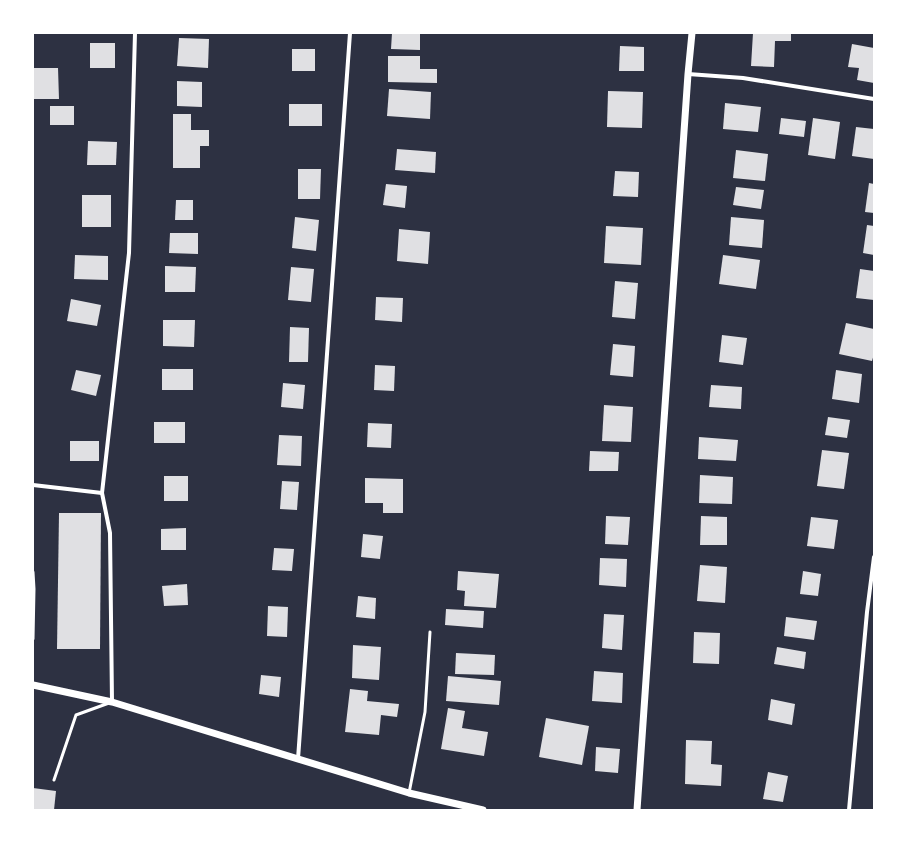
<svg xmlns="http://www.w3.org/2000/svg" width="907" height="843" viewBox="0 0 907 843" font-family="'Golos Text',sans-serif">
	<rect width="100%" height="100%" fill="#2d3142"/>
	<!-- building -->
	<g fill="#e0e0e3">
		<polygon points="392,33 420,33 420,50 391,49"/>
		<polygon points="753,33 791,33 791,41 775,41 774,67 751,66"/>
		<polygon points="179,38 209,39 208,68 177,66"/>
		<rect x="90" y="43" width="25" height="25"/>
		<polygon points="852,44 874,48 874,83 857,80 859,68 848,67"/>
		<polygon points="620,46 644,47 644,71 619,71"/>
		<rect x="292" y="49" width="23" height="22"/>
		<polygon points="388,56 420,56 420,69 437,69 437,83 388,82"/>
		<polygon points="33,68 58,68 59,99 33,99"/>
		<polygon points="177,81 202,82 202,107 177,106"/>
		<polygon points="389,89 431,92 430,119 387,116"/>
		<polygon points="608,91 643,92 642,128 607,127"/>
		<polygon points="725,103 761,107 758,132 723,129"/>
		<rect x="289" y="104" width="33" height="22"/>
		<rect x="50" y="106" width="24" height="19"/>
		<polygon points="173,114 191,114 191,130 209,130 209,146 200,146 200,168 173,168"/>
		<polygon points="781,118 806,121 804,137 779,134"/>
		<polygon points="813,118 840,122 835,159 808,155"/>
		<polygon points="856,127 874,129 874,159 852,156"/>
		<polygon points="88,141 117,142 116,165 87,165"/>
		<polygon points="397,149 436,152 435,173 395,170"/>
		<polygon points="736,150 768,154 765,181 733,178"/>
		<polygon points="298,169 321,169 320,199 298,199"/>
		<polygon points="615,171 639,172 638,197 613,196"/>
		<polygon points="869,183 874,184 874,213 865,212"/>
		<polygon points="386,184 407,186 405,208 383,205"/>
		<polygon points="736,187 764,190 761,209 733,205"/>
		<rect x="82" y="195" width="29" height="32"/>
		<polygon points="176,200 193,200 193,220 175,220"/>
		<polygon points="295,217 319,220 316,251 292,248"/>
		<polygon points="731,217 764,220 762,248 729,245"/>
		<polygon points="867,225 874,226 874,255 863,253"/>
		<polygon points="606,226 643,228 641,265 604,263"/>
		<polygon points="399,229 430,232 428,264 397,261"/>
		<polygon points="170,233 198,233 198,254 169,253"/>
		<polygon points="75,255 108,256 108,280 74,279"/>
		<polygon points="723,255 760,260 756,289 719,284"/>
		<polygon points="165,266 196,267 195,292 165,292"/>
		<polygon points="291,267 314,269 311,302 288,300"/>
		<polygon points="860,269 874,271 874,300 856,298"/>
		<polygon points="615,281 638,283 635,319 612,317"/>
		<polygon points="376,297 403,298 402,322 375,320"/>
		<polygon points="71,299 101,305 97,326 67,321"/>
		<polygon points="163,320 195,320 194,347 163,346"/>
		<polygon points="846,323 874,329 874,354 872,361 839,354"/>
		<polygon points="290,327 309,328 308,362 289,362"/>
		<polygon points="722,335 747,338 743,365 719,362"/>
		<polygon points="613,344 635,346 633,377 610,375"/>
		<polygon points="375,365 395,366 394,391 374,390"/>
		<rect x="162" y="369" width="31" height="21"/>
		<polygon points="76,370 101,375 96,396 71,390"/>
		<polygon points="836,370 862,374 859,403 832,399"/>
		<polygon points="283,383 305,385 303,409 281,407"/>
		<polygon points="711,385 742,387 741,409 709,407"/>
		<polygon points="604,405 633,407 631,442 602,441"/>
		<polygon points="828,417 850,420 847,438 825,435"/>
		<rect x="154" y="422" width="31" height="21"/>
		<polygon points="368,423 392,424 391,448 367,447"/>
		<polygon points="279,435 302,436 301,466 277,465"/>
		<polygon points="699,437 738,440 736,461 698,459"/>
		<rect x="70" y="441" width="29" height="20"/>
		<polygon points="822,450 849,453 844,489 817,486"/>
		<polygon points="590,451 619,452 618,471 589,471"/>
		<polygon points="700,475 733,477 732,504 699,503"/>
		<rect x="164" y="476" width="24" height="25"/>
		<polygon points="365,478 403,479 403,513 383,513 383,503 365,503"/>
		<polygon points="282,481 299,482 297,510 280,509"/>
		<polygon points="59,513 101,513 100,649 57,649"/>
		<polygon points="606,516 630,517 628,545 605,544"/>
		<polygon points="701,516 727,517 727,545 700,545"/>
		<polygon points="811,517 838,520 834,549 807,546"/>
		<polygon points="186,528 186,550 161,550 161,529"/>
		<polygon points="363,534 383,536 380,559 361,557"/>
		<polygon points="274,548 294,549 292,571 272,570"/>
		<polygon points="600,558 627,559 626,587 599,585"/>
		<polygon points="700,565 727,567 725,603 697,601"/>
		<polygon points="458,571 499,574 496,608 464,606 465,591 457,590"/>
		<polygon points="803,571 821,574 818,596 800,594"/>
		<polygon points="187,584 188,605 164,606 162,586"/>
		<polygon points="358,596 376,598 375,619 356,617"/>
		<polygon points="268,606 288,607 287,637 267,636"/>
		<polygon points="446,609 484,611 483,628 445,625"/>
		<polygon points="604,614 624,615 622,650 602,648"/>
		<polygon points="786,617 817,621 814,640 784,636"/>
		<polygon points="694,632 720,633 719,664 693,663"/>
		<polygon points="353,645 381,647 379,680 352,678"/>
		<polygon points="777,647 806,652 804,669 774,664"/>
		<polygon points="456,653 495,655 494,675 455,674"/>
		<polygon points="594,671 623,673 622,703 592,701"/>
		<polygon points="261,675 281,677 279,697 259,694"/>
		<polygon points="448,676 501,681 499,705 446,701"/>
		<polygon points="350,689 368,691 367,701 399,704 397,717 381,715 379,735 345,732"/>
		<polygon points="771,699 795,704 792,725 768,720"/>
		<polygon points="448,708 465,711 462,728 488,732 484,756 441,749"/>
		<polygon points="546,718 589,726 582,765 539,757"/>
		<polygon points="686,740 712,741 711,764 722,765 721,786 685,784"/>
		<polygon points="596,747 620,749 618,773 595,771"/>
		<polygon points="768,772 788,776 783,802 763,799"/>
		<polygon points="33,788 56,791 54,810 33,810"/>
	</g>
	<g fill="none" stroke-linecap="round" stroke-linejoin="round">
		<!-- service -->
		<g stroke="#fff" stroke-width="3">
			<polyline points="33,572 34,589 33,639"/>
			<polyline points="54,780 76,715 109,703"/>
			<polyline points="409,793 425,712 430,632"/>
		</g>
		<!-- minor -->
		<g stroke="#fff" stroke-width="4">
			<polyline points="688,74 743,78 874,99"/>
			<polyline points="33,485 102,493"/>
			<polyline points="112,702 110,533 102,493 129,253 135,33"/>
			<polyline points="298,759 350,33"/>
			<polyline points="849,810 867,612 874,557"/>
		</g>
		<!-- tertiary -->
		<g stroke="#fff" stroke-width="7">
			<polyline points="33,685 112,702 409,793 483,810"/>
			<polyline points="637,810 688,74 692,33"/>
		</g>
	</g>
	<!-- border -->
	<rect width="907" height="843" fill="none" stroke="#ffffff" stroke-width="68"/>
</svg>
